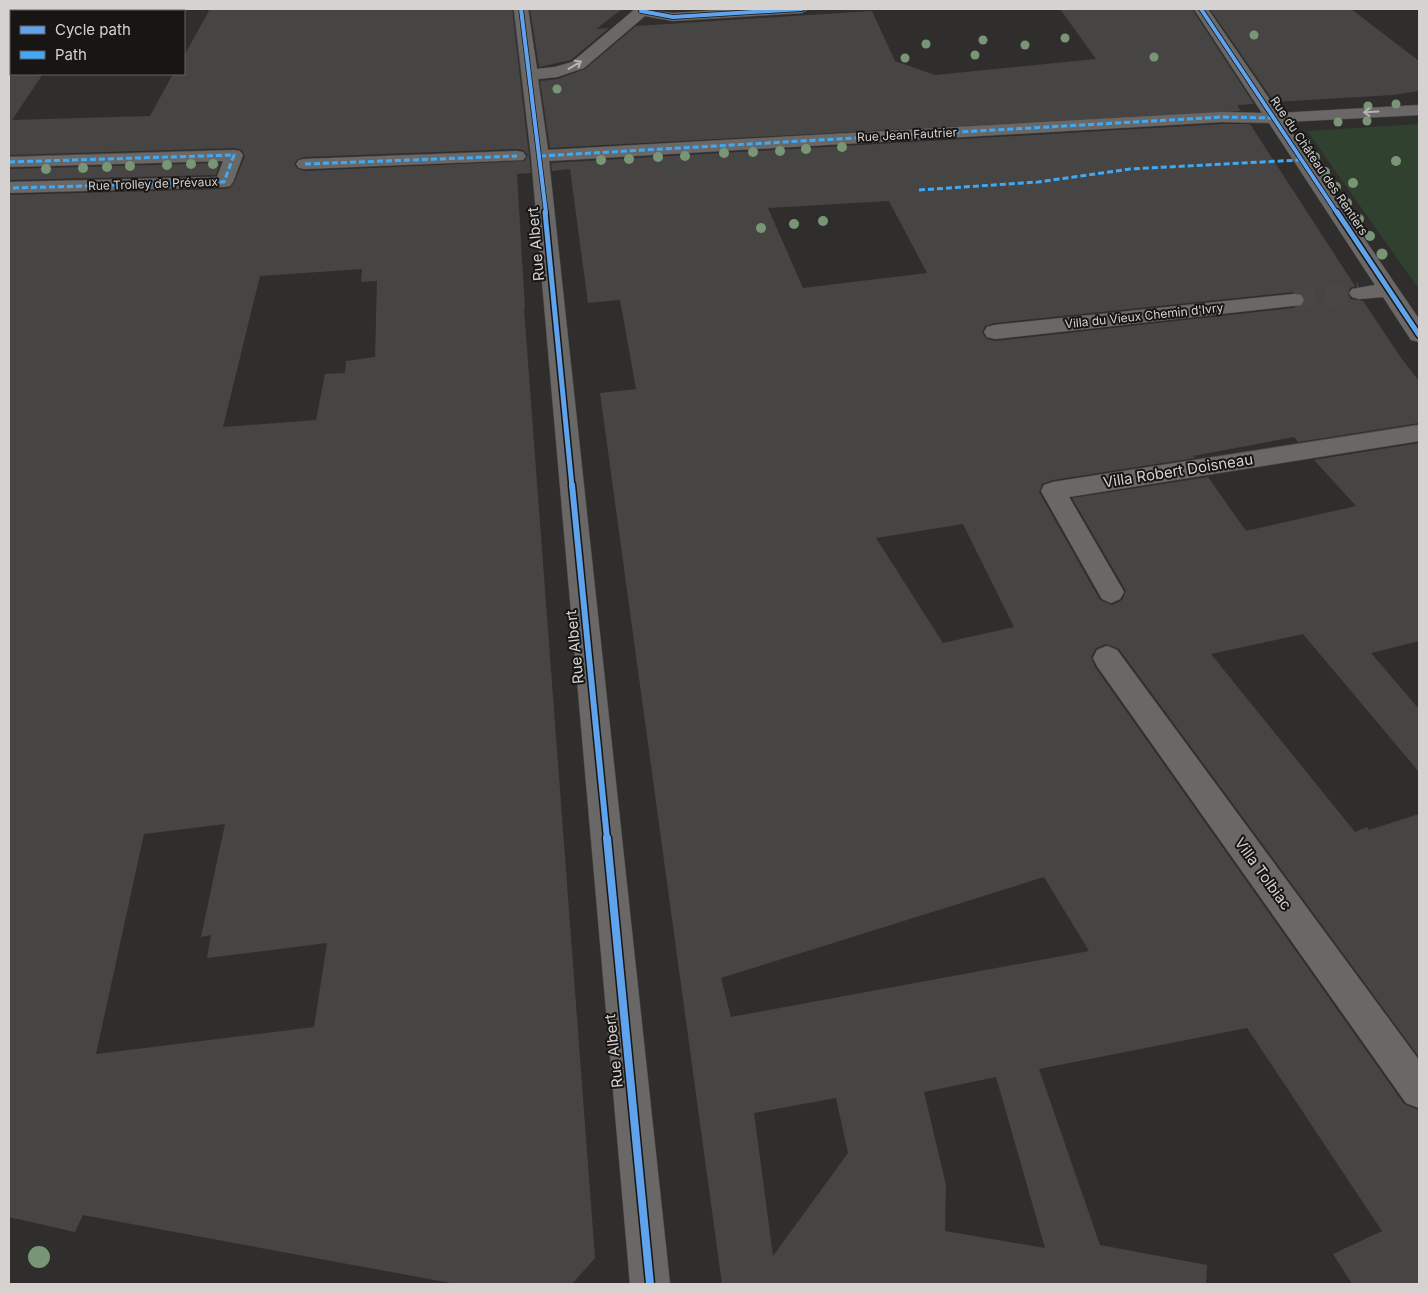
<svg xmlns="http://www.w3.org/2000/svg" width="1428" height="1293" viewBox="0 0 1428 1293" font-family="Inter,sans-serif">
	<rect width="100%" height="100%" fill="#302e2c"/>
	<!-- green -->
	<polygon fill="#30412f" points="1419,124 1419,289 1307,131"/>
	<!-- building -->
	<g fill="#474544" fill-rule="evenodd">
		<path d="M9 9H88L86 11H11V74H43L12 120 150 116 173 74H184V56L210 9H512L531 173 517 174 525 309H524L595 1258 572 1284H456L83 1215 75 1232 9 1217V195L224 189 230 188 234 183 245 156 242 150 234 148 9 155ZM517 149 523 150 528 155 524 161 305 171 298 169 294 164 298 159 305 157ZM362 269 361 282 377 281 375 357 346 361 345 373 325 374 316 420 223 427 260 276ZM225 824 201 937 211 935 207 958 327 943 314 1027 96 1054 144 834Z"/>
		<polygon points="530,9 622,9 596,29 609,28 571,60 539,67"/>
		<polygon points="1060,9 1192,9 1254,104 1237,105 1241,111 550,148 540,81 558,79 585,69 636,26 872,11 895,61 935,75 1096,59"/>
		<polygon points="1210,9 1351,9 1419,61 1419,91 1393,95 1274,102"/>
		<path d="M1222 124H1250L1355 286 1350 288 1348 294 1351 299 1363 301 1399 355 1419 381V423L1298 442 1294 437 1193 456 1195 458 1053 480 1042 484 1039 492 1100 600 1112 605 1122 600 1126 591 1072 498 1208 477 1246 531 1356 506 1314 460 1419 443V641L1371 653 1419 709V772L1303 634 1211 654 1355 832 1367 827 1369 830 1419 814V1057L1119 649 1106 644 1096 648 1091 657 1095 667 1404 1104 1419 1110V1284H1352L1333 1254 1382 1231 1247 1028 1039 1069 1100 1245 1207 1265 1206 1284H722L600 393 636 389 620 300 588 303 570 169 552 171 551 163ZM889 201 927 273 803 288 768 208ZM1294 292 1301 293 1306 299 1301 307 995 341 987 339 982 333 985 326 995 323ZM963 524 1014 627 943 643 876 538ZM1044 877 1089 951 731 1017 721 978ZM996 1077 1045 1248 945 1231 946 1185 924 1092ZM836 1098 848 1153 773 1256 754 1113Z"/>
		<polygon points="220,163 216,175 9,180 9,169"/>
	</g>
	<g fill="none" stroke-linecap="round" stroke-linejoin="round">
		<!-- minor-tunnel -->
		<polyline stroke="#494745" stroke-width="21" stroke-dasharray="21 11" stroke-linecap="butt" points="1294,300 1359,293"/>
		<!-- minor casing -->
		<g stroke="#4e4b49" stroke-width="1">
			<g id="minor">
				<polygon points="514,9 528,9 537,69 555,67 572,62 635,9 673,13 734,9 809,9 802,13 673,21 645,16 584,68 557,77 538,79 548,150 1222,112 1262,113 1194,9 1208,9 1279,113 1419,105 1419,115 1285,122 1419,319 1419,342 1411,340 1383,297 1359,299 1352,297 1349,293 1352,289 1375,285 1269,123 1222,122 549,161 670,1284 630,1284 531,156"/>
				<polygon points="234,150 240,151 243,155 233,182 230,186 224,187 9,193 9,182 217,177 223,161 9,167 9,157"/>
				<polygon points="517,151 523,152 526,156 523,160 305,169 299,168 296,164 299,160 305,159"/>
				<polygon points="1294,294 1301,295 1304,300 1301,305 995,339 987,337 984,332 987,327 995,325"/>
				<polygon points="1419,425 1419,441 1069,497 1124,592 1120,599 1111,603 1102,599 1041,491 1044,485 1053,482"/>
				<polygon points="1107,646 1117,650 1419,1060 1419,1108 1406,1103 1097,666 1093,658 1097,650"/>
			</g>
		</g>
		<!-- minor -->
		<use href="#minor" fill="#6a6867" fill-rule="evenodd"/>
		<!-- quiet -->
		<g stroke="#3fa9f5" stroke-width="3" stroke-dasharray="6 3" stroke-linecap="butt">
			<polyline points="540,156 1222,117 1273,118"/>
			<polyline points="9,162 234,155 224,182 9,188"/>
			<polyline points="305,164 517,156"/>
			<polyline points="919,190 1038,182 1130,169 1300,160"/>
		</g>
		<!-- cycleway-far3 casing -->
		<g stroke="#181615" stroke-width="5.5">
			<g id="cycleway-far3">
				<polyline points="521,9 546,213"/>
				<polyline points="1201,9 1337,213"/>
				<polyline points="641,11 673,17 802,9"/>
			</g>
		</g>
		<!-- cycleway-far2 casing -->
		<g stroke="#181615" stroke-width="8">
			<g id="cycleway-far2">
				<polyline points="545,212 572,487"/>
				<polyline points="1337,212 1419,335"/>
			</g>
		</g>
		<!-- cycleway-far1 casing -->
		<g stroke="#181615" stroke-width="9">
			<polyline id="cycleway-far1" points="572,485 607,839"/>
		</g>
		<!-- cycleway casing -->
		<g stroke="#181615" stroke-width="11">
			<polyline id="cycleway" points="607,838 650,1284"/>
		</g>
		<!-- cycleway-far3 -->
		<use href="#cycleway-far3" stroke="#60a3ed" stroke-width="4"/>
		<!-- cycleway-far2 -->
		<use href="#cycleway-far2" stroke="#60a3ed" stroke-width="5"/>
		<!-- cycleway-far1 -->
		<use href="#cycleway-far1" stroke="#60a3ed" stroke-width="6"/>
		<!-- cycleway -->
		<use href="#cycleway" stroke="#60a3ed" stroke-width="8"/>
	</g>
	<!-- trees -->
	<g fill="#789675">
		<circle cx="1254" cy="35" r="4.5"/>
		<circle cx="1065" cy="38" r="4.5"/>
		<circle cx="983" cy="40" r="4.5"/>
		<circle cx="926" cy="44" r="4.5"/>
		<circle cx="1025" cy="45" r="4.5"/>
		<circle cx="975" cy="55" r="4.5"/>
		<circle cx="1154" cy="57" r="4.5"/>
		<circle cx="905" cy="58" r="4.5"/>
		<circle cx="557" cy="89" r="4.5"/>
		<circle cx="1396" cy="104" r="4.5"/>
		<circle cx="1368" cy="106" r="4.5"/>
		<circle cx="1367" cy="121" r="4.5"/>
		<circle cx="1338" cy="122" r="4.5"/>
		<circle cx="1305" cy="142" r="5"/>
		<circle cx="842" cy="147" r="5"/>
		<circle cx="806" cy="149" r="5"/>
		<circle cx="780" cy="151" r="5"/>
		<circle cx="753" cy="152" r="5"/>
		<circle cx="724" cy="153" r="5"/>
		<circle cx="685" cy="156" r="5"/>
		<circle cx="658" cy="157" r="5"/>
		<circle cx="1315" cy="157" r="5"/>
		<circle cx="629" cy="159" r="5"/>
		<circle cx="601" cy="160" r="5"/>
		<circle cx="1396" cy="161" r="5"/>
		<circle cx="191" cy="164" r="5"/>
		<circle cx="213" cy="164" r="5"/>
		<circle cx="167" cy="165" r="5"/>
		<circle cx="130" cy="166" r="5"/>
		<circle cx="107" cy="167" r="5"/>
		<circle cx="83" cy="168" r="5"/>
		<circle cx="46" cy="169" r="5"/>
		<circle cx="1325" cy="172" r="5"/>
		<circle cx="1353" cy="183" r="5"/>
		<circle cx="1336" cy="187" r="5"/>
		<circle cx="1347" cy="203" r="5"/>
		<circle cx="1359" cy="219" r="5"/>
		<circle cx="823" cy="221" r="5"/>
		<circle cx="794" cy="224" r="5"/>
		<circle cx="761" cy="228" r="5"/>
		<circle cx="1370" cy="236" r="5"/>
		<circle cx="1382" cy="254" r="5.5"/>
		<circle cx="39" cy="1257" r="11"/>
	</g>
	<!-- one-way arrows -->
	<defs><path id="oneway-shaft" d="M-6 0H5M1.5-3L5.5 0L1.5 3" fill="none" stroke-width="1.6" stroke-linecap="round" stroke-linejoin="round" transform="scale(1.25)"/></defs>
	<g stroke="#b5b2b0">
		<use href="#oneway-shaft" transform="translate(575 65) rotate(-31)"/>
		<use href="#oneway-shaft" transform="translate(1371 112) rotate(177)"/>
	</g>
	<g text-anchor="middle" stroke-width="4" stroke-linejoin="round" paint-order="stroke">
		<!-- far-street labels -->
		<g font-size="12" fill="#d5d2d0" stroke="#181615">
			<text transform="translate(907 135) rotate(-3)" y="4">Rue Jean Fautrier</text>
			<text transform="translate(1319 166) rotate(56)" y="4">Rue du Château des Rentiers</text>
			<text transform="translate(153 184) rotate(-2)" y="4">Rue Trolley de Prévaux</text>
			<text transform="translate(1144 316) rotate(-6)" y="4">Villa du Vieux Chemin d'Ivry</text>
		</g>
		<!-- street labels -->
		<g font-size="15" fill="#d5d2d0" stroke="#181615">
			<text transform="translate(536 244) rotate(-95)" y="5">Rue Albert</text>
			<text transform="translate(1178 471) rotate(-9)" y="5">Villa Robert Doisneau</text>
			<text transform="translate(575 647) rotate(-96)" y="5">Rue Albert</text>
			<text transform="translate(1263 874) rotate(54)" y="5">Villa Tolbiac</text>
			<text transform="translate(614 1051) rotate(-96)" y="5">Rue Albert</text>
		</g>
	</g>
	<!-- border -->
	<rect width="1428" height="1293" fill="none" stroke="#d5d2d0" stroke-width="20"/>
	<!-- legend -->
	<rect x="10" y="10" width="175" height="65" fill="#181615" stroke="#646160"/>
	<rect x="20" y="26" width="25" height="8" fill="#60a3ed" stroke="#646160"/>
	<text x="55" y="35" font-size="15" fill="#d5d2d0">Cycle path</text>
	<rect x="20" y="51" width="25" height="8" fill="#3fa9f5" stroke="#646160"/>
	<text x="55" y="60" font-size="15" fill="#d5d2d0">Path</text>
</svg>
